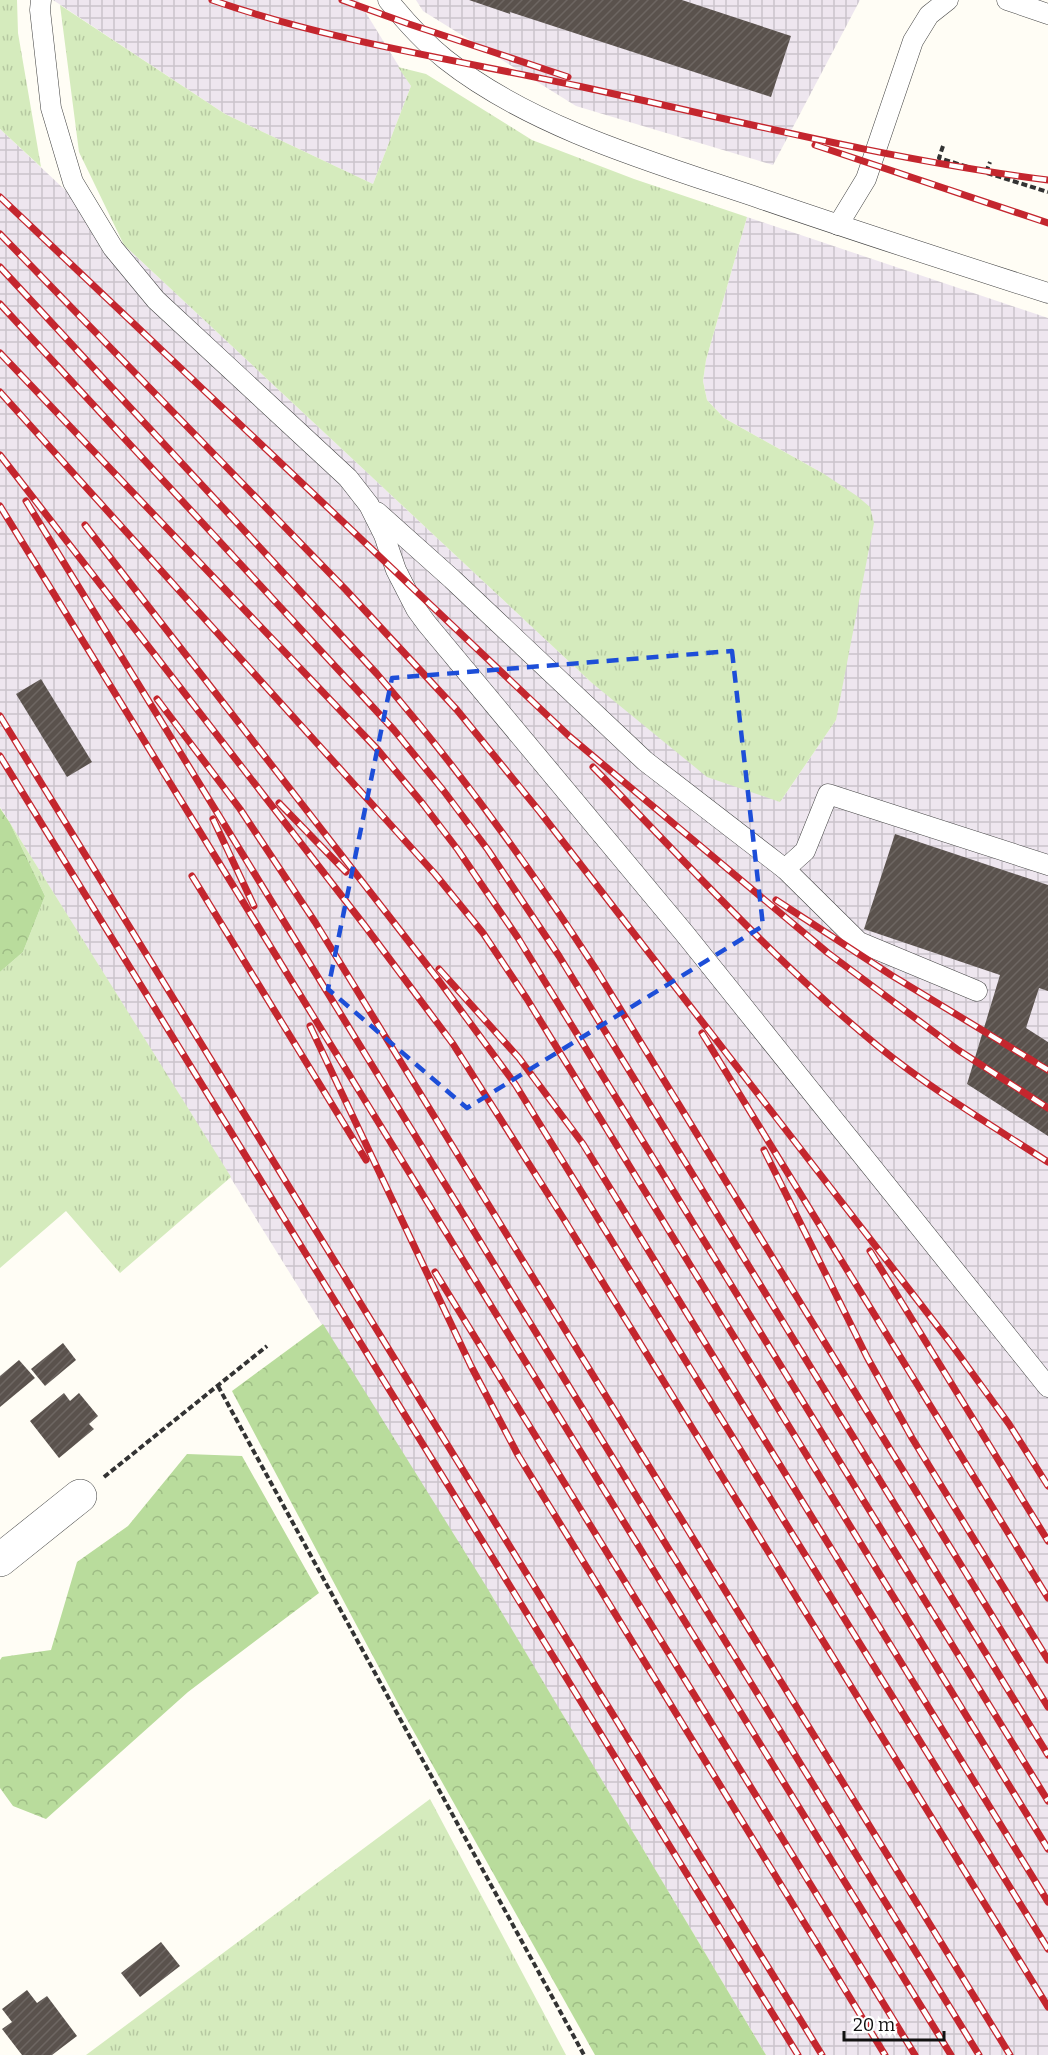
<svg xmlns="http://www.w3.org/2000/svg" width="1048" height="2055" viewBox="0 0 1048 2055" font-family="Bitter,serif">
	<defs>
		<pattern id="industrial-grid" width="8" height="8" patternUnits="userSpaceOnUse" patternTransform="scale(1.5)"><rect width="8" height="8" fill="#eee6ef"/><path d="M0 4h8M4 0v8" fill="none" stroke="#cbc4cc"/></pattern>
		<pattern id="grass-tufts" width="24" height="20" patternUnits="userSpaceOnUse" patternTransform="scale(1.5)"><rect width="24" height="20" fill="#d5ebbd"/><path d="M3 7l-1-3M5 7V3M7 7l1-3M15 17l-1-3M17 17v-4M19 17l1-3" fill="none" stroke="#b6c8a1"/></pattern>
		<pattern id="forest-crowns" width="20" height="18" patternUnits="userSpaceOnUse" patternTransform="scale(1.5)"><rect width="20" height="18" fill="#b9dc9c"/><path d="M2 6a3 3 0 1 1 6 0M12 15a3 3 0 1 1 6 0" fill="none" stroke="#9ebc85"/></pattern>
		<pattern id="building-hatch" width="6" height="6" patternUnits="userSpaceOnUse" patternTransform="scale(1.5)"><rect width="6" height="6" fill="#5a524d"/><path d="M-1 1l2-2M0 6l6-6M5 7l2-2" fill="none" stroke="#6d6662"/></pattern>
	</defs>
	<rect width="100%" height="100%" fill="#fffdf5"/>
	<!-- industrial -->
	<g fill="url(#industrial-grid)">
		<polygon points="53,0 358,0 411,86 373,184 225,114"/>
		<polygon points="416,0 860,0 773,165 576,106 423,11"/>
		<polygon points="0,129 592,683 780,802 836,720 824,474 724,418 707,400 703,381 706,360 747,217 1048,318 1048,2055 766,2055 510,1627 0,807"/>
	</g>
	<!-- grass -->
	<g fill="url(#grass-tufts)">
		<polygon points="0,0 17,0 18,33 41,167 0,129"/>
		<polygon points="60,5 225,114 373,184 411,86 398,67 426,74 532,140 634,179 747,217 706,360 703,381 707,400 724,418 824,474 857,496 870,507 874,523 836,720 780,802 707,777 592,683 124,245 79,152"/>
		<polygon points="10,823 231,1177 120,1273 66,1211 0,1268 0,972 23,952 45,896"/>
		<polygon points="430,1799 566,2055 86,2055"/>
	</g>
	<!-- forest -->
	<g fill="url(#forest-crowns)">
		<polygon points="0,808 10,823 45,896 23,952 0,972"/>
		<polygon points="323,1324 486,1586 766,2055 595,2055 400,1707 232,1391"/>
		<polygon points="187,1454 242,1456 319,1593 188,1692 46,1819 13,1806 0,1788 0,1660 2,1657 51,1650 77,1562 128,1526"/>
	</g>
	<!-- building -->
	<g fill="url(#building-hatch)">
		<polygon points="469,0 682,0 791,36 771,97 510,12 510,14"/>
		<polygon points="41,679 92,762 67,777 16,694"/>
		<polygon points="895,834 1048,885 1048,991 1039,988 1026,1028 1048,1042 1048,1136 967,1084 1000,975 864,929"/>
		<polygon points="63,1343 76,1360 45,1386 31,1369"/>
		<polygon points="19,1360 35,1378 0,1407 0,1376"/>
		<polygon points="64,1393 70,1401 79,1393 98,1416 89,1424 94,1429 59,1458 30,1421"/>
		<polygon points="161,1942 180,1966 140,1997 121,1973"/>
		<polygon points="27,1990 37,2003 47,1996 77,2036 52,2055 22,2055 2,2029 12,2022 2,2009"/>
	</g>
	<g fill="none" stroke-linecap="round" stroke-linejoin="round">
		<!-- service casing -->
		<g stroke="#444" stroke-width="21">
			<g id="service">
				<polyline points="41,0 40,10 51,108 73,182 113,248 156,300 348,478 369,505 384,535 396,570 416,609 427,624 685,934 1048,1387"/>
				<path d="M388 0C405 21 424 42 445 59 532 128 655 163 759 198 855 231 951 262 1048 293"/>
				<polyline points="1007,0 1048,14"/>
				<polyline points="838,225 866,179 913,41 929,15 948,0"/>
				<polyline points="377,512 452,579 645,761 785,869 859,942 977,991"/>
				<polyline points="785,869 805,851 828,794 1048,865"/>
			</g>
		</g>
		<!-- minor casing -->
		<g stroke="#444" stroke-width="34">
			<polyline id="minor" points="0,1560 80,1496"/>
		</g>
		<!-- path -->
		<g stroke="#333" stroke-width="4" stroke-dasharray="6 3" stroke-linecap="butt">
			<polyline points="943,146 939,158 1048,192"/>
			<polyline points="986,172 990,162"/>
			<polyline points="218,1386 584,2055"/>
			<polyline points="104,1477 267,1346"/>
		</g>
		<!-- service -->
		<use href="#service" stroke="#fff" stroke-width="20"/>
		<!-- minor -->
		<use href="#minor" stroke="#fff" stroke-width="33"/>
		<!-- rail casing -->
		<g stroke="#c4262e" stroke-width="7">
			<g id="rail">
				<path d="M212 0C330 41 456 60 578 86 734 120 890 160 1048 180"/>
				<polyline points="342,0 409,24 568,77"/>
				<polyline points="815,145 1048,223"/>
				<polyline points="0,197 569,736 828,953 958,1050 1048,1108"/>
				<polyline points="0,234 346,590 457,710 540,812 949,1341 1009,1424 1048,1486"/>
				<path d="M0 267 377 674C458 768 530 867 597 971L1048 1707"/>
				<polyline points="0,304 394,730 443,790 488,850 559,956 1048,1755"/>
				<polyline points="0,353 378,750 423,804 458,850 518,938 1048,1801"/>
				<polyline points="0,392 435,874 483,933 527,999 1048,1849"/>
				<polyline points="0,455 365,926 453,1044 565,1221 1048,2007"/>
				<polyline points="26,501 979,2055"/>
				<polyline points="0,506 951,2055"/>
				<polyline points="85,525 437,978 515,1084 1048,1949"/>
				<polyline points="157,699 240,809 315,922 1010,2055"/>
				<polyline points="0,716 822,2055"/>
				<polyline points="0,756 798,2055"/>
				<path d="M593 767C686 862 776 963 879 1047 932 1090 991 1125 1048 1162"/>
				<polyline points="279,803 346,872"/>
				<polyline points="213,819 254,906"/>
				<polyline points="192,876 366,1160"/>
				<polyline points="776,900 891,975 1048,1070"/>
				<polyline points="439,969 519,1058 583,1144 1048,1902"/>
				<polyline points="310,1026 471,1366 518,1455 885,2055"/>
				<polyline points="702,1033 1048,1598"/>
				<polyline points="764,1150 867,1357 912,1438 1048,1660"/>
				<polyline points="870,1251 1048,1541"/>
				<polyline points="435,1272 915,2055"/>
			</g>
		</g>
		<!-- rail -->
		<use href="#rail" stroke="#fff" stroke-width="4.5" stroke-dasharray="14" stroke-linecap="butt"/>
	</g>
	<!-- marked area -->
	<path fill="none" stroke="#1d4ed8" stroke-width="4.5" stroke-dasharray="12 8" stroke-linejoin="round" d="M732 651 763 926 467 1108 328 989 392 678Z"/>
	<!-- scale -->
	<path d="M844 2031v9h100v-9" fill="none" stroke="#111111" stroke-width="3"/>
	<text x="853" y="2031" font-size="18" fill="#111111" stroke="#ffffff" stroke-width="4.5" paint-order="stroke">20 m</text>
</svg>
